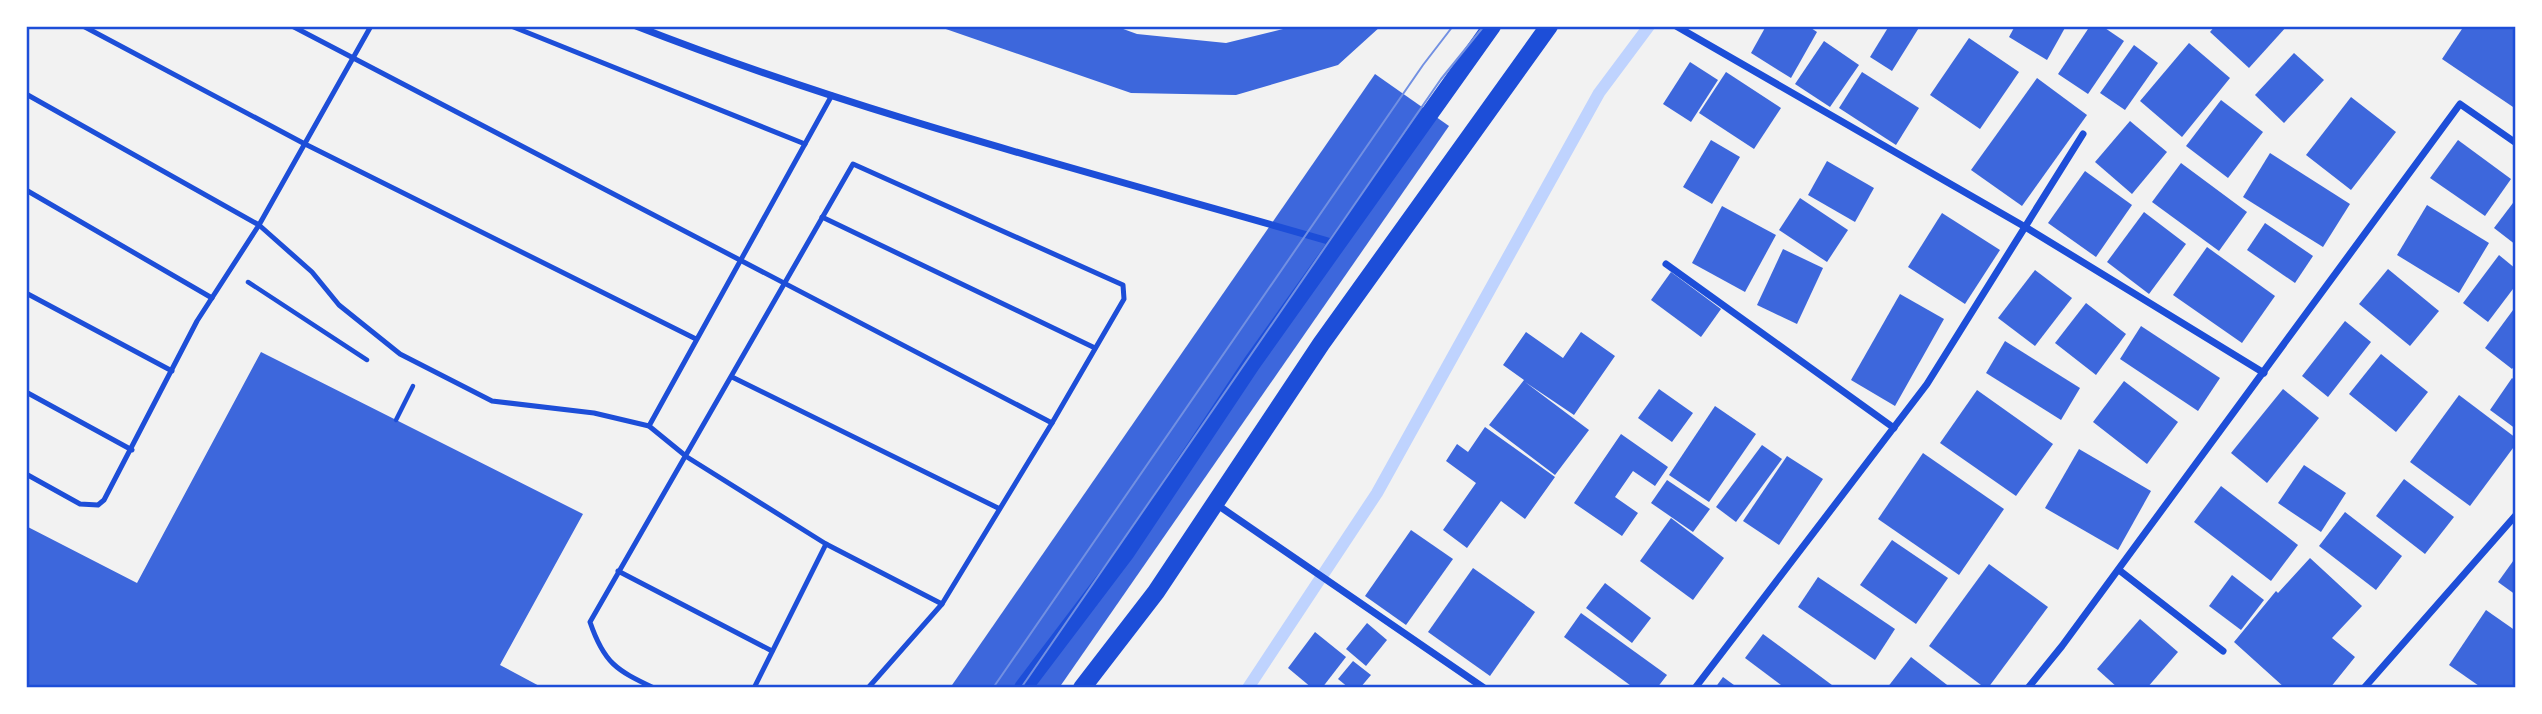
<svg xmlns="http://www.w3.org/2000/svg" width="2542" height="714" viewBox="0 0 2542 714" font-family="Rubik,sans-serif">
	<rect width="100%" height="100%" fill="#f2f2f2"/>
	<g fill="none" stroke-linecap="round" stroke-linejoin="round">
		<!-- stream -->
		<polyline stroke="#bfd3fe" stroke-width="12" points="1248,688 1377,493 1599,93 1649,26"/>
	</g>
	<!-- building -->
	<g fill="#3d67dc">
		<polygon points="1115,26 1137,34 1226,43 1295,26 1381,26 1338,65 1236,95 1131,93 940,27"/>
		<polygon points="1766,26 1808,26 1817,32 1791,78 1751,53"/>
		<polygon points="1889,26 1920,26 1892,71 1870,57"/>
		<polygon points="2015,26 2066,26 2047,60 2009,37"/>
		<polygon points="2090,26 2102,26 2124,41 2088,94 2058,74"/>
		<polygon points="2215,26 2287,26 2249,68 2210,32"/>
		<polygon points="2464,26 2516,26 2516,109 2442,59"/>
		<polygon points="1969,38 2019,72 1980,129 1930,95"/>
		<polygon points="1824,41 1859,65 1830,107 1795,84"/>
		<polygon points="2189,43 2230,78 2182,137 2140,101"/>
		<polygon points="2134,45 2158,63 2125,110 2100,93"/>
		<polygon points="2294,53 2324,80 2284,123 2255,95"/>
		<polygon points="1690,62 1718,80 1691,122 1663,104"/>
		<polygon points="1726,72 1781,108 1754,149 1699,113"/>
		<polygon points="1862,72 1919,108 1896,145 1839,108"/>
		<polygon points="1375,74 1449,126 1059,688 950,688"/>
		<polygon points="2037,78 2087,115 2022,206 1971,170"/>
		<polygon points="2351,97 2396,132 2351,190 2306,155"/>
		<polygon points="2221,100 2263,132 2228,178 2186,146"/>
		<polygon points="2130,121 2167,152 2132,194 2095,162"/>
		<polygon points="1711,140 1740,157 1712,204 1683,187"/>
		<polygon points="2458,140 2511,179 2485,216 2430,178"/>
		<polygon points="2270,153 2350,204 2323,247 2243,197"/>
		<polygon points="1827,161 1874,188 1855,222 1808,195"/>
		<polygon points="2181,163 2247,212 2219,251 2152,202"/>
		<polygon points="2085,171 2132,205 2096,257 2048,223"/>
		<polygon points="1800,198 1848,230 1827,262 1779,230"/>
		<polygon points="2516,199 2516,245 2494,228"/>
		<polygon points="2427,205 2489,243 2459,293 2397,255"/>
		<polygon points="1722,206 1776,235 1745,292 1692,263"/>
		<polygon points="2144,212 2186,244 2149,294 2107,262"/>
		<polygon points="1942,213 2000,250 1965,304 1908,267"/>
		<polygon points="2265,223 2313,256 2295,283 2247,250"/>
		<polygon points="2207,247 2275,296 2242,343 2173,295"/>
		<polygon points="1783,249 1823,268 1797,324 1757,305"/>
		<polygon points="2499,255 2516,269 2516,285 2488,322 2463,303"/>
		<polygon points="2388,269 2439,311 2410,346 2359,304"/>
		<polygon points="2035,270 2072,298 2035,346 1998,318"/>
		<polygon points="1671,272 1721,309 1701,337 1651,300"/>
		<polygon points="1900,294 1944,319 1895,406 1851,380"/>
		<polygon points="2086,303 2126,334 2096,375 2055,343"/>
		<polygon points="2516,306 2516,364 2512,369 2485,348"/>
		<polygon points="2345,321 2371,342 2328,397 2302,376"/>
		<polygon points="2141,326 2220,378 2198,411 2120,359"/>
		<polygon points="1526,332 1563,358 1581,332 1615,356 1574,415 1525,382 1589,430 1555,475 1489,425 1524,380 1503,365"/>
		<polygon points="2005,341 2080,388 2061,420 1986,373"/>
		<polygon points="261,352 583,514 500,665 543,688 26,688 26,526 137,583"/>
		<polygon points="2381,354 2428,392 2396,432 2349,394"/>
		<polygon points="2512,378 2516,381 2516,429 2490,410"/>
		<polygon points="2124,381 2178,422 2147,464 2093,422"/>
		<polygon points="1659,389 1693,413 1672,442 1638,418"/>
		<polygon points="2283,389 2319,418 2267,483 2231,453"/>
		<polygon points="1977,390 2053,444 2016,496 1940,443"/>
		<polygon points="2459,395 2516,438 2516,444 2470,506 2410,462"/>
		<polygon points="1715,406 1756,434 1709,502 1669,475"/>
		<polygon points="1485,427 1555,477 1525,519 1501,501 1467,548 1443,530 1476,483 1446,461 1457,444 1468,452"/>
		<polygon points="1621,434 1668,467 1655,486 1633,471 1615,497 1638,513 1622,536 1574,503"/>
		<polygon points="1762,445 1782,459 1736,522 1716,507"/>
		<polygon points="2079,449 2151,491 2118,550 2045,508"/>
		<polygon points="1923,453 2004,509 1959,575 1878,519"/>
		<polygon points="1787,456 1823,479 1779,545 1743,521"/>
		<polygon points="2304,465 2346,493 2321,532 2278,503"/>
		<polygon points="2404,479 2454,517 2425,554 2376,516"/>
		<polygon points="1667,480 1710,509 1693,532 1651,503"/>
		<polygon points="2221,486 2298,545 2271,581 2194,522"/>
		<polygon points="2345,512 2402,556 2376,590 2319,546"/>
		<polygon points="1671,518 1724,558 1693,600 1640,561"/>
		<polygon points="1411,530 1453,559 1406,625 1365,596"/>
		<polygon points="1892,540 1948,578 1916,624 1860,585"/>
		<polygon points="2516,557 2516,595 2498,582"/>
		<polygon points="2310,558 2362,606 2332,638 2355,657 2330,688 2285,688 2234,642 2276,591 2278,593"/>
		<polygon points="1989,564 2048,607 1988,688 1985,688 1929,646"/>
		<polygon points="1473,568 1535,612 1490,676 1428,632"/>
		<polygon points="2232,575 2264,600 2241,630 2209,606"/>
		<polygon points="1818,577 1895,629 1875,660 1798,607"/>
		<polygon points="1605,583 1651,618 1632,643 1586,608"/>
		<polygon points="2486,610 2516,631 2516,688 2482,688 2449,665"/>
		<polygon points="1581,613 1667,675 1657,688 1634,688 1564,637"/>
		<polygon points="2140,619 2178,652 2147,688 2118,688 2097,669"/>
		<polygon points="1367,623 1387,640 1366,666 1346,649"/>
		<polygon points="1315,632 1346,657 1322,688 1312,688 1288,668"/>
		<polygon points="1763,634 1836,688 1785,688 1745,658"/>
		<polygon points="1911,657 1951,688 1887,688"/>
		<polygon points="1353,661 1371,675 1360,688 1349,688 1338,679"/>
		<polygon points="1723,677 1738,688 1715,688"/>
	</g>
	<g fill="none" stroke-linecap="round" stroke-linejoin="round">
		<!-- path -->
		<g stroke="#1d4ed8" stroke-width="4.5">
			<polyline points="248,282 367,360"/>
			<polyline points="396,420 413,386"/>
		</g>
		<!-- service -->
		<g stroke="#1d4ed8" stroke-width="5">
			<polyline points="83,26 303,143 696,339"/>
			<polyline points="292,26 1052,423 942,604 868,688"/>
			<polyline points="511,26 805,144"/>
			<polyline points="26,94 259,225 312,272 339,305 400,354 492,401 594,413 649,426 687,457 826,544 942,604"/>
			<polyline points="26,190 212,298"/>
			<polyline points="822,217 1095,348"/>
			<polyline points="26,293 172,371"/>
			<polyline points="732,377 998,508"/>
			<polyline points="26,392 132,450"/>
			<polyline points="649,426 832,95"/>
			<polyline points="26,474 80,504 98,505 104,500 197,321 259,225 371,26"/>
			<polyline points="618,571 772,651"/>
			<path d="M654 688C616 670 604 663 590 622L853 164 1123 285 1124 299 1052 423"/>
			<polyline points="754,688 826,544"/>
		</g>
		<!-- minor -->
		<g stroke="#1d4ed8" stroke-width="7">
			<path d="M636 26C863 115 1101 175 1335 243"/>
			<polyline points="1676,26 2027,228 2264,373"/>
			<polyline points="1666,264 1894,428"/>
			<polyline points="1216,504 1484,688"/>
			<polyline points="2119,570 2223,651"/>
			<polyline points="1695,688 1927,384 2083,134"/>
			<polyline points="2028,688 2062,646 2460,104 2516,143"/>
			<polyline points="2364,688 2516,515"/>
		</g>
		<!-- primary -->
		<g stroke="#1d4ed8" stroke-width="18">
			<polyline points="1023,688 1126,552 1252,363 1492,26"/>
			<polyline points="1082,688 1156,592 1321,344 1549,26"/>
		</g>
		<!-- tram -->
		<g stroke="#7290e2" stroke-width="2">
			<polyline points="993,688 1423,65 1453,26"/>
			<polyline points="1021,688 1441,79 1484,26"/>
		</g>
	</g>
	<!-- border -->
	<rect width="2542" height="714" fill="none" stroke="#ffffff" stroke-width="56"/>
	<rect x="28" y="28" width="2486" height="658" fill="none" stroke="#1d4ed8" stroke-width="2.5"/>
</svg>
